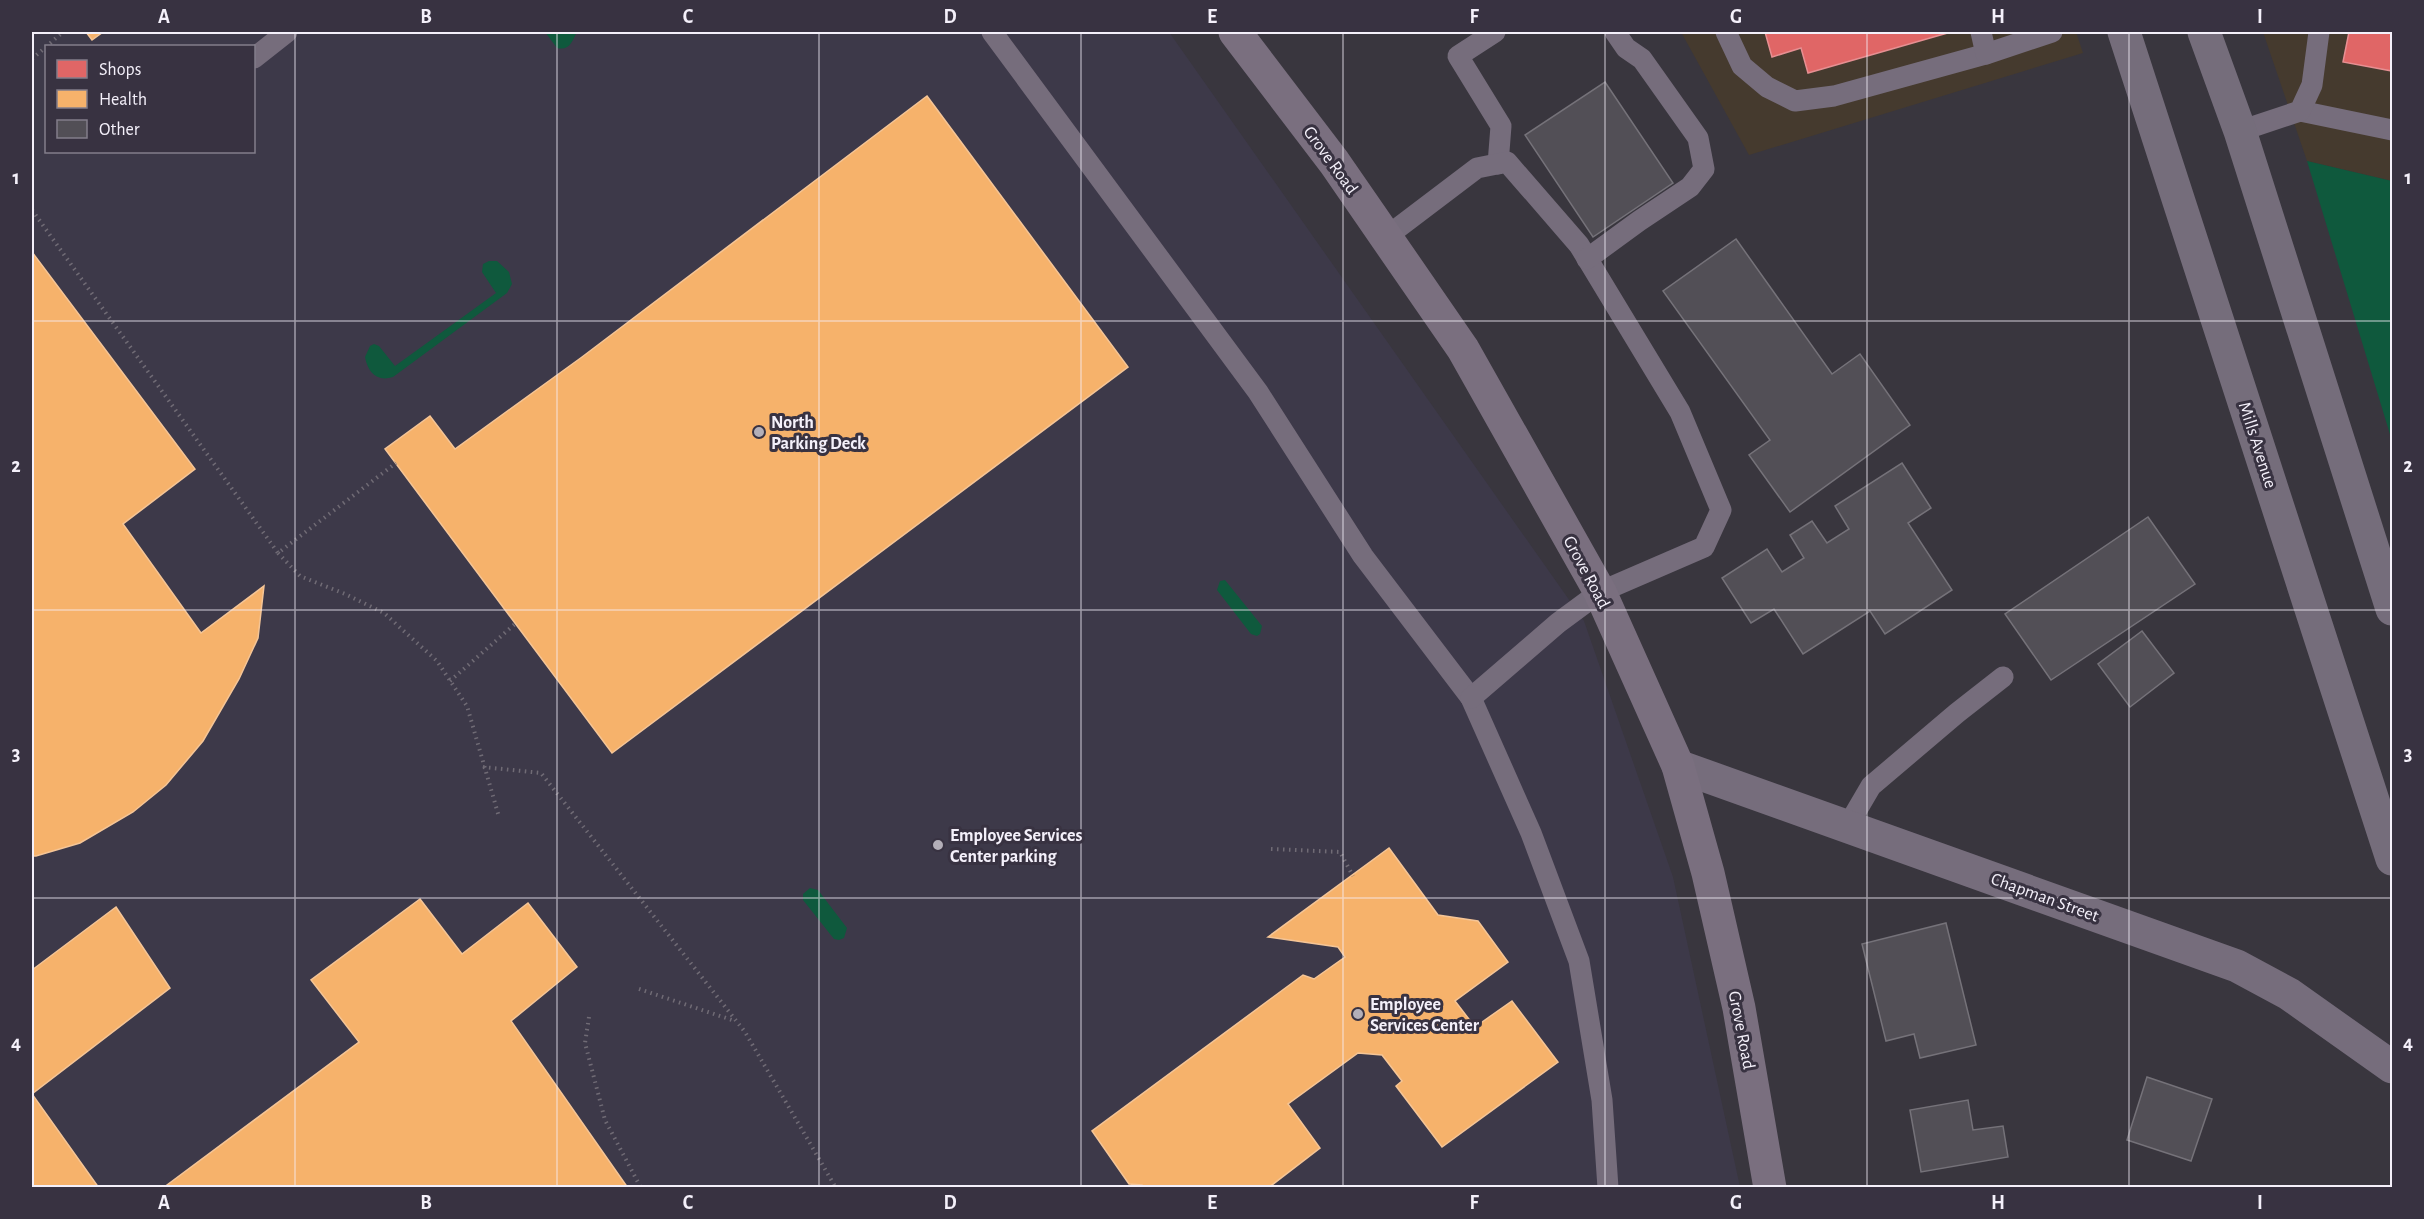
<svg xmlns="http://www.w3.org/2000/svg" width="2424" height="1219" viewBox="0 0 2424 1219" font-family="'Alegreya Sans',sans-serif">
	<rect width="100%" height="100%" fill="#39363e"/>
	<!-- commercial -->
	<g fill="#453a2e">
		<polygon points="1681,32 2076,32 2083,53 1749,155"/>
		<polygon points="2263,32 2392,32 2392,181 2307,161"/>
	</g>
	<!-- medical -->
	<path fill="#3d3949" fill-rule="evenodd" d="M32 32H1169L1584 621 1673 877 1740 1187H32ZM46 46H254V152H46Z"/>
	<!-- green -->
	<g fill="#0f593d">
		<path d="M545 32H577C572 41 570 51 557 48Z"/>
		<polygon points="2307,161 2392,181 2392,441"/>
		<path d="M489 261H497L509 272 512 284 507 293 393 377C377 382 368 373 365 357L370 346 374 344 379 346 395 366 496 293 482 272 483 264Z"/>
		<polygon points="1225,580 1262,626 1260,634 1257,636 1251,634 1217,590 1220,581"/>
		<polygon points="810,888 818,890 847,928 844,938 839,940 834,939 803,900 803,894"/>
	</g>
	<!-- shops -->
	<g fill="#e06666" stroke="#e68f92" stroke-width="1.5">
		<polygon points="1765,32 1951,32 1808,73 1801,48 1772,57"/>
		<polygon points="2349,32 2392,32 2392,71 2343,62"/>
	</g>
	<!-- health -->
	<g fill="#f6b26b" stroke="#f5c596" stroke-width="1.5">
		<polygon points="86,32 103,32 92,40"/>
		<polygon points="927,96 1128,367 612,753 385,449 430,416 455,449 582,357"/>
		<polygon points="32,252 195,469 123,524 201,633 264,586 258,638 239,679 203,741 166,785 133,812 80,843 36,856 32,856"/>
		<polygon points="1389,848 1438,915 1478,921 1508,962 1455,1001 1475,1027 1512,1001 1558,1062 1442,1147 1396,1086 1402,1081 1382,1055 1358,1053 1288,1104 1320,1148 1268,1188 1143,1188 1142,1185 1129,1184 1092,1131 1303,975 1314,979 1345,957 1338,947 1268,937"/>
		<polygon points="420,899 462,954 528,903 577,967 511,1021 628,1188 163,1188 359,1042 311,980"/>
		<polygon points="116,907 170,988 32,1094 99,1188 32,1188 32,970"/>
	</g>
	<!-- building -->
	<g fill="#524f56" stroke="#757279" stroke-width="1.5">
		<polygon points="1605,82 1673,183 1593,237 1525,135"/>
		<polygon points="1736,239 1832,374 1860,354 1910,425 1790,512 1749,455 1770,440 1663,291"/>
		<polygon points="1902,463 1931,508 1908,523 1952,590 1885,634 1870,611 1803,654 1774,609 1751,623 1722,578 1767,549 1782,572 1804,558 1790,535 1812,521 1827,543 1849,529 1835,506"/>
		<polygon points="2148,517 2195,584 2051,680 2005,614"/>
		<polygon points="2142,631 2174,673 2130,707 2098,664"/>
		<polygon points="1946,923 1976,1045 1920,1058 1914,1034 1886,1041 1862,944"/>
		<polygon points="2147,1077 2212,1099 2191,1161 2127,1140"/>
		<polygon points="1968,1100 1973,1130 2003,1126 2008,1157 1921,1172 1910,1110"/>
	</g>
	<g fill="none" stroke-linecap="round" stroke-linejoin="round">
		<!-- path -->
		<g stroke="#706b75" stroke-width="4" stroke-dasharray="1.5 4.5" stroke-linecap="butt">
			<polyline points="32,59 63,32"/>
			<polyline points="32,210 278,553 396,463"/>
			<polyline points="278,553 300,576 345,594 384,613 437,661 467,706 499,817"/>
			<polyline points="450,681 515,624"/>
			<polyline points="483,767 541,773 745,1032 836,1188"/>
			<polyline points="1271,849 1340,852 1353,876"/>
			<polyline points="639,989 735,1021"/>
			<polyline points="589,1017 585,1043 605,1120 641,1188"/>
		</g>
		<!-- service -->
		<g stroke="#766d7c" stroke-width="21">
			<polyline points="992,32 1258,392 1363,556 1471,698 1531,833 1579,961 1602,1100 1608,1188"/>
			<polyline points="1495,32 1458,56 1501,126 1498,164"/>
			<polyline points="1726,32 1742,66 1767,87 1795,101 1834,96 1986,54"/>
			<polyline points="1981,32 1986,54 2052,32"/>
			<polyline points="254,58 287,32"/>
			<polyline points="2300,111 2392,130"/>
			<polyline points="2240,131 2300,111 2312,85 2319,32"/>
			<polyline points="1386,237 1477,168 1507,162 1579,245 1680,412 1721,510 1704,547 1600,592 1558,623 1471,698"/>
			<polyline points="1587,259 1639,221 1690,187 1704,169 1698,138 1642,59 1626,48 1615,32"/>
			<polyline points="1847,827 1871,786 1957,713 2003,677"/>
		</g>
		<!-- minor -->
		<polyline stroke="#766d7c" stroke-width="33" points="1678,766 2237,966 2289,994 2392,1067"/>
		<!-- secondary -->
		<polyline stroke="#7a6f7f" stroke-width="33" points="1235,32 1334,162 1463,349 1600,592 1678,766 1708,873 1739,1008 1770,1188"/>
		<!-- primary -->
		<g stroke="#756d7b" stroke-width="33">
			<polyline points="2124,32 2392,859"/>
			<polyline points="2204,32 2240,131 2392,609"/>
		</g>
	</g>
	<!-- grid -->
	<path fill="none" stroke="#f4f0fa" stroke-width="1.5" stroke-opacity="0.55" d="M295 32V1188M557 32V1188M819 32V1188M1081 32V1188M1343 32V1188M1605 32V1188M1867 32V1188M2129 32V1188M32 321H2392M32 610H2392M32 898H2392"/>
	<!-- markers -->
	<g fill="#b3afb8" stroke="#383241" stroke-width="2">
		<circle cx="759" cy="432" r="6"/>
		<circle cx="938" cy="845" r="6"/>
		<circle cx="1358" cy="1014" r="6"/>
	</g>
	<g text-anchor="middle" stroke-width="6" stroke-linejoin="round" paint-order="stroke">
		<!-- street labels -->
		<g font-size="18" fill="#f4f0fa" stroke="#383241">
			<text transform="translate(1331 160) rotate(54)" y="6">Grove Road</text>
			<text transform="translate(2258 445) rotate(72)" y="6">Mills Avenue</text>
			<text transform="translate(1587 572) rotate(62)" y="6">Grove Road</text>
			<text transform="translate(2045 897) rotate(20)" y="6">Chapman Street</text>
			<text transform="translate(1742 1030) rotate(79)" y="6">Grove Road</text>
		</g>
		<!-- poi labels -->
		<g font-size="18" font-weight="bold" fill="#f4f0fa" stroke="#383241" text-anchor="start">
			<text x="771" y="428">North<tspan x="771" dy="21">Parking Deck</tspan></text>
			<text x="950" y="841">Employee Services<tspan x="950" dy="21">Center parking</tspan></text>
			<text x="1370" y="1010">Employee<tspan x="1370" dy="21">Services Center</tspan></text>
		</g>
	</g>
	<!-- border -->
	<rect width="2424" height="1219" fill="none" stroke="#383241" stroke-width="66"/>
	<!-- legend -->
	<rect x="45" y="45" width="210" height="108" fill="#383241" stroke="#837e8b" stroke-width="1.5"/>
	<rect x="57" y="60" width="30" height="18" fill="#e06666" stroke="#837e8b" stroke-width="1.5"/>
	<text x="99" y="75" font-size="18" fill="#f4f0fa">Shops</text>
	<rect x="57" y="90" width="30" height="18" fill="#f6b26b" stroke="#837e8b" stroke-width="1.5"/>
	<text x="99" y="105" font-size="18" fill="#f4f0fa">Health</text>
	<rect x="57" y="120" width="30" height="18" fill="#524f56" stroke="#837e8b" stroke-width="1.5"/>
	<text x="99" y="135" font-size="18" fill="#f4f0fa">Other</text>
	<rect x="33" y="33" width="2358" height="1153" fill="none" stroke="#f4f0fa" stroke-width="2"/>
	<g font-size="20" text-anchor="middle" font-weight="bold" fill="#f4f0fa">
		<text x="164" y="23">A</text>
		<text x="426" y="23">B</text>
		<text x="688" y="23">C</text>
		<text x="950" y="23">D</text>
		<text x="1212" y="23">E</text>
		<text x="1474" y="23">F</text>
		<text x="1736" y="23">G</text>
		<text x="1998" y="23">H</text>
		<text x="2260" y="23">I</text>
		<text x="16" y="184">1</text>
		<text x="2408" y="184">1</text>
		<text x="16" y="472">2</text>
		<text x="2408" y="472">2</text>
		<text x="16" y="760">3</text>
		<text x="2408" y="760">3</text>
		<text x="16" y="1049">4</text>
		<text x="2408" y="1049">4</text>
		<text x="164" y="1209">A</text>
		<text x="426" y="1209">B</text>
		<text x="688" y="1209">C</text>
		<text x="950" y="1209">D</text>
		<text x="1212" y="1209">E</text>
		<text x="1474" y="1209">F</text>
		<text x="1736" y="1209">G</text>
		<text x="1998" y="1209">H</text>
		<text x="2260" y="1209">I</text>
	</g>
</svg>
